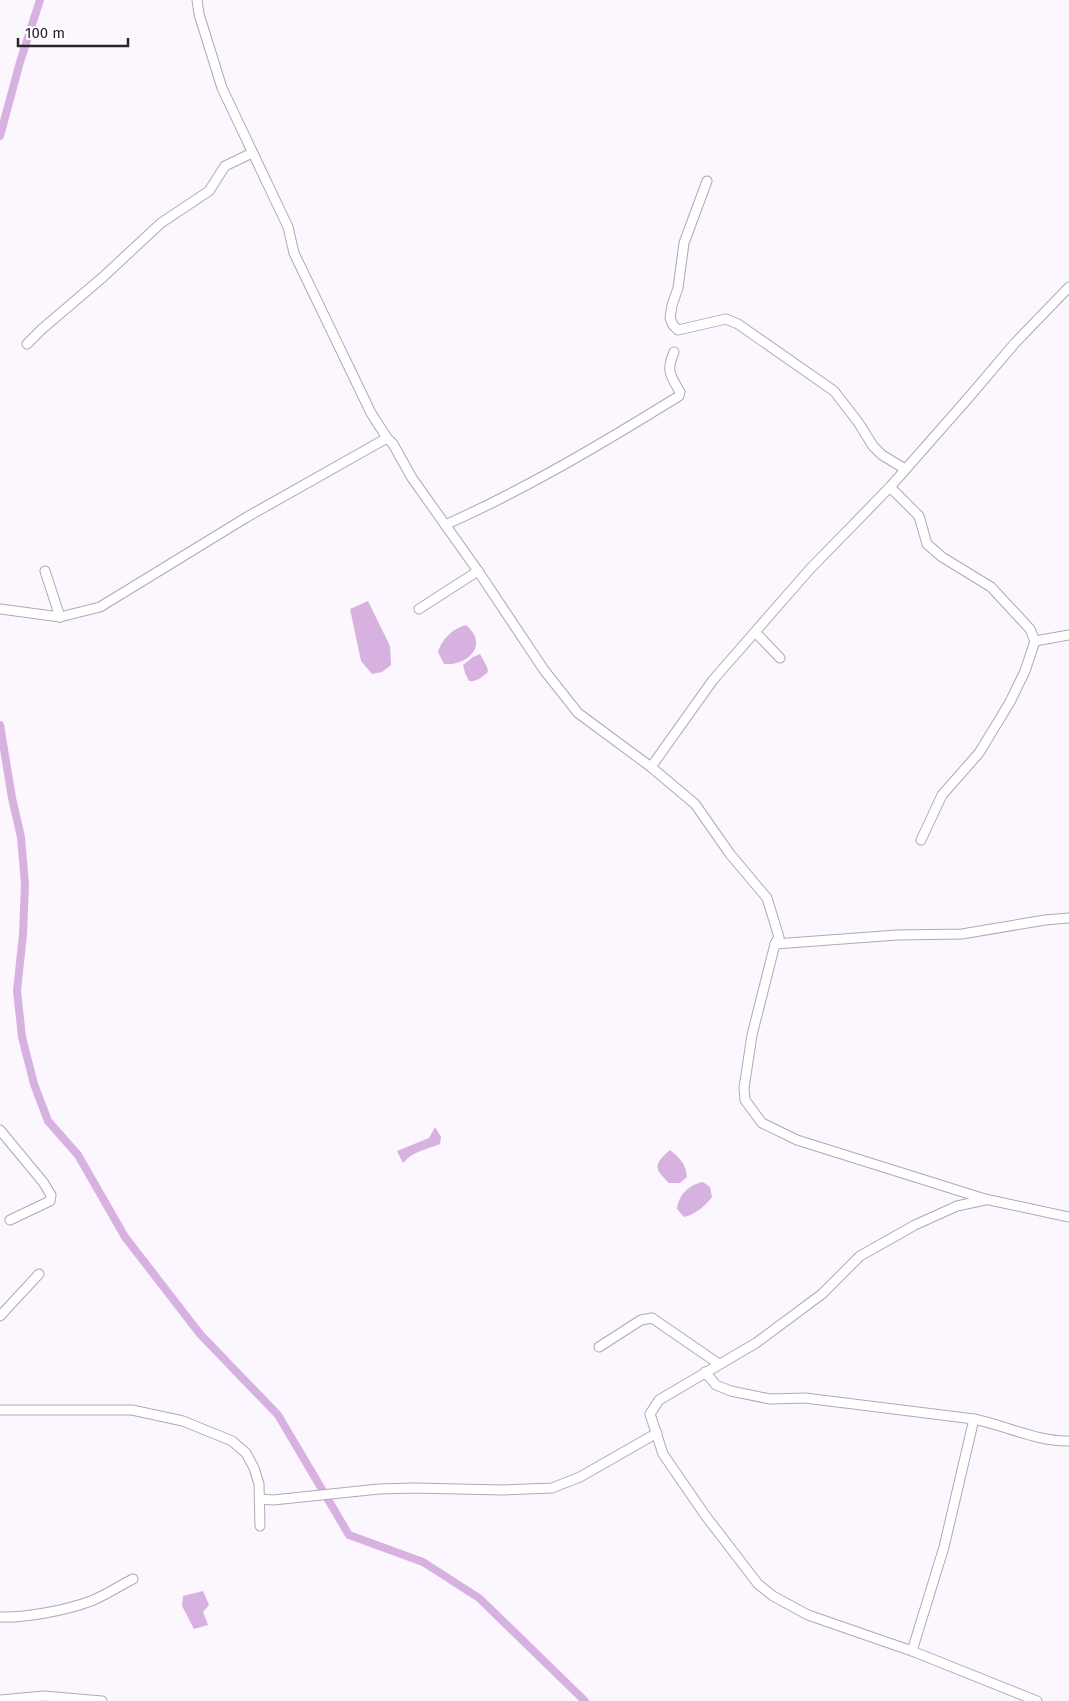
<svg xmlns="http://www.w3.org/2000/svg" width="1069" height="1701" viewBox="0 0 1069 1701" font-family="'Fira Sans',sans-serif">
	<rect width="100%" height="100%" fill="#fcf6fe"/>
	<!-- water -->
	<g fill="#d7b2e0">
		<polygon points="368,601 390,646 391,665 382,672 372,674 361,661 350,609"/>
		<path d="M466 625C489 644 469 666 444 664L438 652C442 639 452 629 466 625Z"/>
		<path d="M480 654 487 667 488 672C482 677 477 682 469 681L465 673 463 665 473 657Z"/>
		<path d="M435 1127 441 1137 440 1144C426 1150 413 1151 403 1163L397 1151 429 1138Z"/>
		<path d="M670 1150C680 1158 686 1164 687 1177L680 1183H669C653 1168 654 1164 670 1150Z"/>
		<path d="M703 1182 710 1187 712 1197C705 1206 696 1214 684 1217L677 1209C678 1195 690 1184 703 1182Z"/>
		<polygon points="203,1591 209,1605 203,1612 208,1625 194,1629 182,1606 183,1596"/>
	</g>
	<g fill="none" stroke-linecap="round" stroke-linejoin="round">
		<!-- canal -->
		<g stroke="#d7b2e0" stroke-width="8">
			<polyline points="0,136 20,62 40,0"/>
			<polyline points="0,725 12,798 21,837 25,884 23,934 17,991 22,1037 34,1084 48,1121 78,1155 125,1237 200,1334 278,1415 349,1535 423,1562 479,1598 585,1701"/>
		</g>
		<!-- minor casing -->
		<g stroke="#b2a8b4" stroke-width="11">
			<g id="minor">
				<polyline points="197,0 199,14 222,88 288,227 294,253 371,413 387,438 393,444 412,478 478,571 544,670 578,713 651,767 695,804 730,854 767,898 779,937 775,944 752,1035 744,1088 745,1100 762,1123 797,1140 985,1199 1069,1217"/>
				<polyline points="707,181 684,243 678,288 672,305 670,318 673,325 678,330 726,319 738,324 834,391 858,422 873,446 882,455 905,469"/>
				<polyline points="27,344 42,329 103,277 161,223 209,191 225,166 252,153"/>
				<polyline points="890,487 919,516 927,544 942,557 991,587 1030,629 1035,641 1025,671 1010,702 979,753 942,795 921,840"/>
				<path d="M445 525C526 489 603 443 679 396L680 392C670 375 666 371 674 352"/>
				<polyline points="45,571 60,617"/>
				<polyline points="0,609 60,617 100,607 247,517 387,438"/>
				<polyline points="419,609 478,571"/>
				<polyline points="756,633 780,658"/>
				<polyline points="1035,641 1069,635"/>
				<polyline points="651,767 713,680 810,569 890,487 970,396 1015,343 1069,287"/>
				<polyline points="775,944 897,935 962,934 1045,920 1069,918"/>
				<polyline points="0,1130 43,1182 51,1195 50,1201 10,1220"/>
				<polyline points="985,1200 957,1206 915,1225 860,1256 822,1294 756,1343 659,1400 650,1414 663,1454 705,1515 758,1584 773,1596 808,1615 912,1651 1037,1701"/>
				<polyline points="0,1316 39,1274"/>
				<polyline points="599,1347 641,1320 652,1318 719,1364"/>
				<path d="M705 1372 716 1385 731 1391 770 1399 805 1398 974 1419C1004 1425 1038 1442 1069 1441"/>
				<polyline points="0,1410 132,1410 183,1421 232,1441 246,1453 254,1468 259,1484 260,1526"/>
				<polyline points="261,1499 273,1500 379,1489 414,1488 503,1490 552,1488 580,1477 657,1433"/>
				<path d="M0 1617C26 1618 67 1610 91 1601 106 1595 119 1586 133 1579"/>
				<polyline points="912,1651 944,1547 974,1419"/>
				<polyline points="0,1700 44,1696 102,1701"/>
			</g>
		</g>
		<!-- minor -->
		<use href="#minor" stroke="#fff" stroke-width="9"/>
	</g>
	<!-- scale -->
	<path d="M18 38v8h110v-8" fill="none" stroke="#282429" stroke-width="2.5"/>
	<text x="25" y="38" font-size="15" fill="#282429" stroke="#ffffff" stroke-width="4" paint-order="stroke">100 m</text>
</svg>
